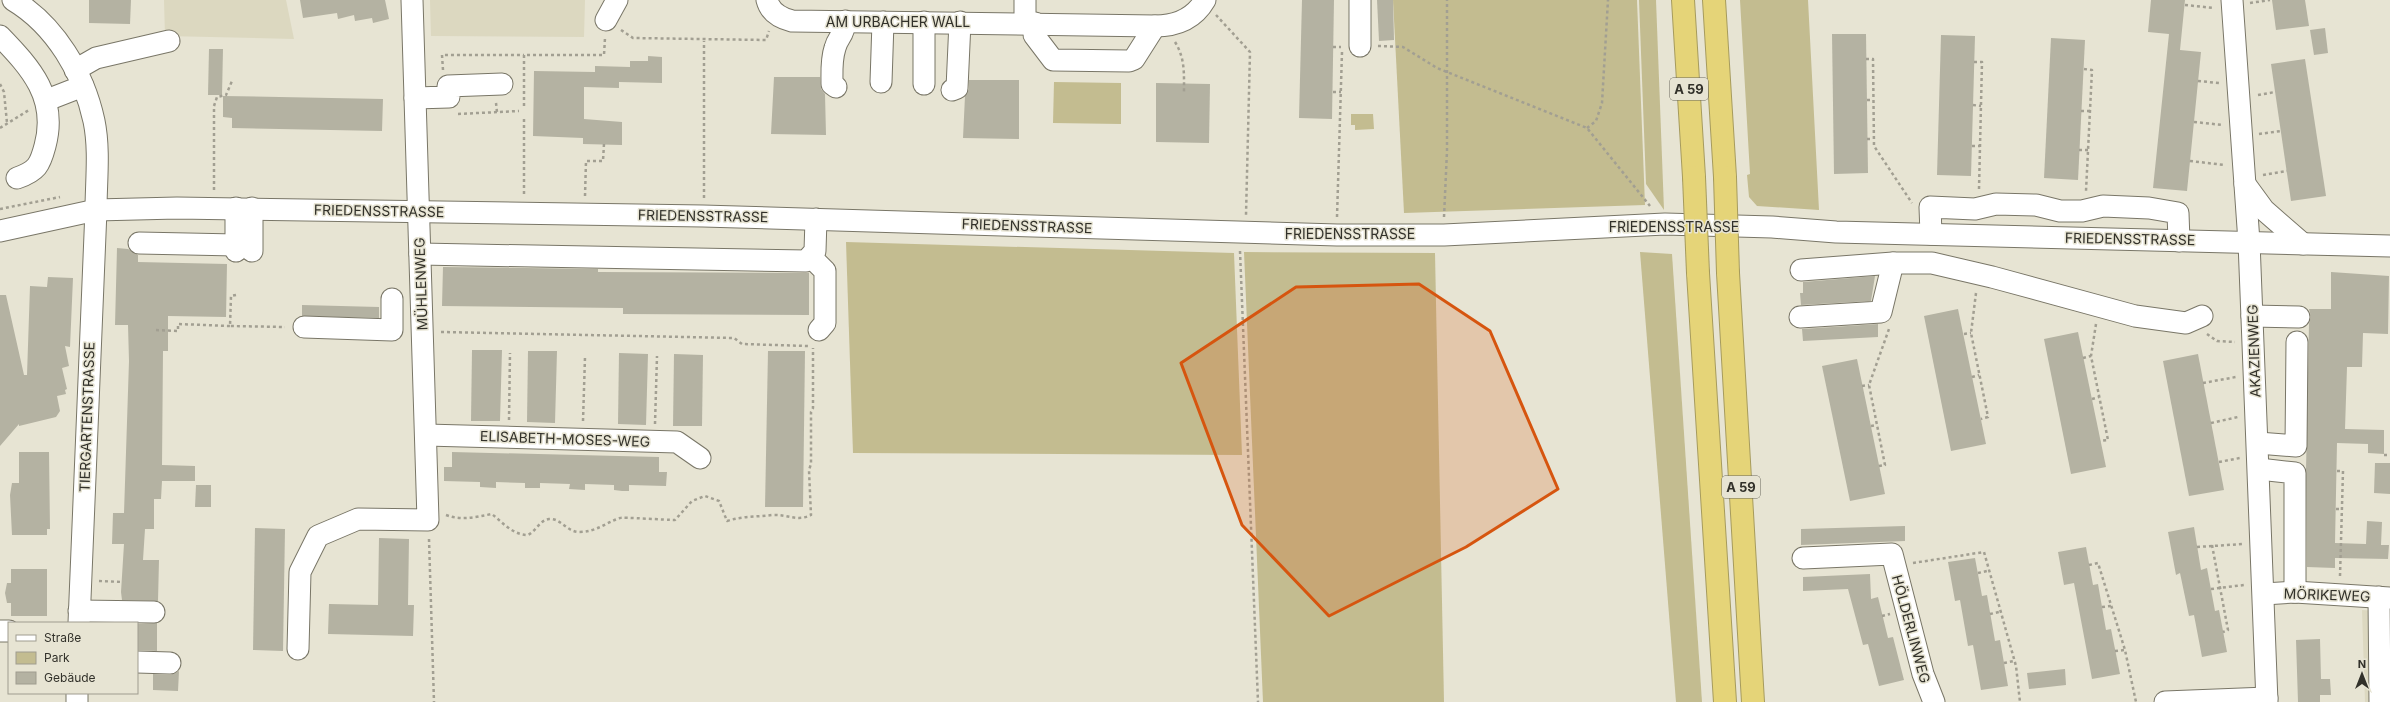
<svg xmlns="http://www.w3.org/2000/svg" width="2390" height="702" viewBox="0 0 2390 702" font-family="Inter,sans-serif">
	<rect width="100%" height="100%" fill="#e7e4d3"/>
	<!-- built -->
	<g fill="#dcd8c0">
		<polygon points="164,0 286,0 294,39 165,36"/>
		<polygon points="430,0 585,0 584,37 431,36"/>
		<polygon points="2362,610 2390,612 2390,702 2365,702"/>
	</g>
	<!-- green -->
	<g fill="#c3bc90">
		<polygon points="1393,0 1637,0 1645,205 1404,213"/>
		<polygon points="1639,0 1656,0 1664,210 1646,184"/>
		<polygon points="1740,0 1808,0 1819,210 1757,206 1749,197 1747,175 1750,174"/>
		<polygon points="1054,82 1121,83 1121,124 1053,123"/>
		<polygon points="1351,114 1373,114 1374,129 1355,130 1355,125 1351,125"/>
		<polygon points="846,242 1234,253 1242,455 853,453"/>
		<polygon points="1244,252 1435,253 1444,702 1263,702"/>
		<polygon points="1640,252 1672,254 1702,702 1676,702"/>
	</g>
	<!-- building -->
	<g fill="#b4b2a2">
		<polygon points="89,0 131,0 130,24 89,23"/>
		<polygon points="300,0 385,0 389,19 373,23 372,18 355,21 354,15 338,19 337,13 303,18"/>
		<polygon points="1302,0 1334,0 1332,119 1299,118"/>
		<polygon points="1377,0 1393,0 1394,40 1379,41"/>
		<polygon points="2151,0 2185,0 2180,50 2201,52 2187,191 2153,188 2169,34 2148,32"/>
		<polygon points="2272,0 2305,0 2309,26 2276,30"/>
		<polygon points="2325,28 2328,53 2314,55 2310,30"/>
		<polygon points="1832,34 1866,34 1868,173 1834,174"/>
		<polygon points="1941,35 1975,36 1971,176 1937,175"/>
		<polygon points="2051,38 2085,40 2078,180 2044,178"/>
		<polygon points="209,49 223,49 222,95 208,95"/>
		<polygon points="648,56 662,57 662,83 619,82 619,88 584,87 584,119 622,122 622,145 583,144 583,138 533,136 534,71 595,72 595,66 630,67 630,61 648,61"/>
		<polygon points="2305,59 2326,196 2291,201 2271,64"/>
		<polygon points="774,77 820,77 821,89 825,94 826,135 771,134"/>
		<polygon points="969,80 1019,80 1019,139 963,138 965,96 969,89"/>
		<polygon points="1156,83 1210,84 1209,143 1156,142"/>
		<polygon points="223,96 383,99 382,131 232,128 232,118 223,117"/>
		<polygon points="117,248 128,249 138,255 138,262 227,264 226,317 168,316 168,351 163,351 162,465 195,466 195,481 162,481 161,499 154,499 154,529 145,529 143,560 159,560 158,601 122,600 121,592 124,544 112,544 113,513 124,513 129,361 128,325 115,325"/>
		<polygon points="443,267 598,269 598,272 809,273 809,315 623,314 623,308 442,306"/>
		<polygon points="2331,272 2389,276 2388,334 2363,333 2362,367 2347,367 2345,429 2384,430 2384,454 2368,453 2368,444 2337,443 2335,543 2366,544 2367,521 2382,522 2381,545 2389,545 2388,559 2335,558 2335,568 2307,567 2306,470 2309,324 2311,317 2309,309 2331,309"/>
		<polygon points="1875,276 1871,301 1801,305 1800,293 1803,293 1803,282"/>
		<polygon points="48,277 73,278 70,347 65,346 69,366 62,368 67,389 65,390 66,394 57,396 60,411 56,417 19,426 19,424 0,446 0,295 6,295 24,375 27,375 30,286 47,287"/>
		<polygon points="302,305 379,307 379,318 302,316"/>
		<polygon points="1958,309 1986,444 1951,451 1924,316"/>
		<polygon points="1878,324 1878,337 1803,341 1802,329"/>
		<polygon points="2078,332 2106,467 2071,474 2044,339"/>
		<polygon points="472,350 502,350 500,421 471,421"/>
		<polygon points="528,351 557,351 555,423 527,422"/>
		<polygon points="768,351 805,351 803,507 765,507"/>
		<polygon points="619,353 648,354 646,425 618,424"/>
		<polygon points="674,354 703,355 702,426 673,426"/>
		<polygon points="2198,354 2224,490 2189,496 2163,361"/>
		<polygon points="1857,359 1885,494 1850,501 1822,366"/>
		<polygon points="19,452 49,452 50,529 47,529 47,535 12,535 10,495 12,483 19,483"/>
		<polygon points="452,452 659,457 659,472 667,472 666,486 629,485 629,491 622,491 614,490 614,485 585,484 585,490 569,489 570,484 540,483 540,488 525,488 525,483 496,482 496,488 480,487 480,482 444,481 444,467 452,467"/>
		<polygon points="2375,463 2390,463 2390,494 2374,493"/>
		<polygon points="196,485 211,485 211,507 195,507"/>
		<polygon points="1905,526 1905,541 1801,545 1801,529"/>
		<polygon points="2194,527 2201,570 2207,568 2215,611 2219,610 2227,652 2202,657 2194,615 2189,616 2180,573 2176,575 2168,532"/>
		<polygon points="255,528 285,529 283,651 253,650"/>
		<polygon points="379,538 409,539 408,605 414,605 413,636 328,634 329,604 378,605"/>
		<polygon points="2086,547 2093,585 2098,584 2106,630 2111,629 2120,674 2092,679 2074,583 2064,585 2058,552"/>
		<polygon points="1975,558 1982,596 1987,595 1995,641 2000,640 2008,686 1981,690 1973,645 1968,646 1960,600 1955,601 1948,562"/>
		<polygon points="11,569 47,569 47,616 11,616 11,603 7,603 5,593 7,583 11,583"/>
		<polygon points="1870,574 1871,599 1878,597 1888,638 1893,637 1904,680 1879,686 1868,644 1863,645 1848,589 1803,591 1803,577"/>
		<polygon points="157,623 157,651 137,650 137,624"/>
		<polygon points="2320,639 2321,679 2330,679 2331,695 2320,695 2320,702 2298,702 2296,640"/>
		<polygon points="2065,669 2066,685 2029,689 2027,673"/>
		<polygon points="179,671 178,691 153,690 153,674 170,675"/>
	</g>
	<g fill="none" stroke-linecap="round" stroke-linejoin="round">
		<!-- minor casing -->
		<g stroke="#797667" stroke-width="23">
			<g id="minor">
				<path d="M13 0C55 25 84 74 94 121 100 150 96 182 96 210L79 623"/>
				<path d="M767 0C770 12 780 18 792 21L1155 26C1176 26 1194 19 1205 0"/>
				<polyline points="2232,0 2249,242 2267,702"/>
				<polyline points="606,20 617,0"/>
				<polyline points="1025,23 1025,0"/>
				<polyline points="1035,23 1034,35 1053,60 1129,61 1134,59 1155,26"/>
				<path d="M0 36C31 68 58 98 45 146 40 165 37 171 17 178"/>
				<polyline points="1360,46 1360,0"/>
				<polyline points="75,70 96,58 169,41"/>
				<polyline points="881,82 883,22"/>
				<polyline points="924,84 924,22"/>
				<path d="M836 87 832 84C832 71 831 60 835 48 838 36 844 37 845 21"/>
				<polyline points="952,90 957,88 960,22"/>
				<polyline points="415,98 449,97 448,86 502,84"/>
				<polyline points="47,100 83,86"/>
				<polyline points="2245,184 2264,210 2303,244"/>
				<polyline points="236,208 236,251"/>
				<polyline points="252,208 252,251"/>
				<polyline points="0,231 96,210 177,208 703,216 1337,235 1444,235 1665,224 1772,227 1836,232 2390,246"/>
				<polyline points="1931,234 1930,207 1975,209 1996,204 2036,205 2060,211 2082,211 2103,206 2149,208 2178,213 2179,241"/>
				<polyline points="139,243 236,245"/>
				<polyline points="420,254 806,261 815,251 816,219"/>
				<polyline points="811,257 825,271 825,323 819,330"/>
				<polyline points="1801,270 1893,263 1932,263 1992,277 2135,316 2186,323 2202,316"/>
				<polyline points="2252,316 2299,317"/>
				<polyline points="1800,317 1881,312 1893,263"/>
				<polyline points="304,327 392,330 392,299"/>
				<polyline points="426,435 677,442 700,458"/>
				<polyline points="2258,443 2296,446 2297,342"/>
				<polyline points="2259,469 2295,473 2295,592"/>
				<polyline points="1803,558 1892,554 1923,674 1934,702"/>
				<polyline points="2264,594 2295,592 2390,598"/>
				<polyline points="2379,597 2380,702"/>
				<polyline points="79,611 154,612"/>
				<polyline points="0,631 9,631"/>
				<polyline points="298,649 300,572 318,536 358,519 428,520 412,0"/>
				<polyline points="137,662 170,663"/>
				<polyline points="77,702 77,693"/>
				<polyline points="2165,702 2267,698"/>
			</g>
		</g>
		<!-- highway casing -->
		<g stroke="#a69b5d" stroke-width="24">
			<g id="highway">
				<polyline points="1683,0 1694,177"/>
				<polyline points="1714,0 1725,177"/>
				<polyline points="1698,273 1725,702"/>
				<polyline points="1728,273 1753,702"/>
			</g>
		</g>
		<!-- path -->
		<g stroke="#a29f92" stroke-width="2.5" stroke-dasharray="3 3" stroke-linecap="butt">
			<polyline points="2250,3 2270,0"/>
			<polyline points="2185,5 2214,8"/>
			<polyline points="1216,15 1250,52 1246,215"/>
			<polyline points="621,30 633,38 766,40 769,31"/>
			<path d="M1175 42C1185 58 1184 73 1184 92"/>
			<polyline points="1378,46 1403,47 1437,68 1587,128 1650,206"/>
			<polyline points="1333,47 1341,47"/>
			<polyline points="1866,59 1873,59 1874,146 1912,203"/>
			<polyline points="1974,62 1982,62 1979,189"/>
			<polyline points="2084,69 2092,70 2086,191"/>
			<polyline points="443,70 442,55 524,55"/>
			<polyline points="2198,81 2219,83"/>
			<polyline points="0,84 4,92 7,123"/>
			<polyline points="1333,92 1341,92"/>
			<polyline points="2258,95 2275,92"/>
			<polyline points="1867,100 1873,100"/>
			<polyline points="496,103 497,112"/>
			<polyline points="1973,105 1981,106"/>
			<polyline points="524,106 524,55 604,55 605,38"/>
			<polyline points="2081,111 2090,111"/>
			<polyline points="458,114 519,111"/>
			<polyline points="524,119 524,195"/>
			<polyline points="2194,122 2223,125"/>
			<polyline points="0,128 29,110"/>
			<polyline points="1587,128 1596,121 1602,103 1608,0"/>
			<polyline points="2259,134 2281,131"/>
			<polyline points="1867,139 1873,139"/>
			<polyline points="1972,146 1980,146"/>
			<polyline points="2079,150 2088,150"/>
			<polyline points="2190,161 2225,165"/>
			<polyline points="2263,175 2287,171"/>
			<polyline points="214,190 214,106 217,97 226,95 232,81"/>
			<polyline points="585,196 586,161 603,161 604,144"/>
			<polyline points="704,198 704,41"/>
			<polyline points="0,209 60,197"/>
			<polyline points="1337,217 1342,52"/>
			<polyline points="1444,217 1447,151 1447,0"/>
			<polyline points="1240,251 1258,702"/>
			<polyline points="1976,293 1971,333 1988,417 1981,419"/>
			<polyline points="236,295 231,296 230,326 285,327"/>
			<polyline points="2096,324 2091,356 2108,440 2100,441"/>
			<polyline points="156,330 178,331 178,324 230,326"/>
			<polyline points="441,332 734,338 742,344 808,346"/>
			<polyline points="1964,334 1971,333"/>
			<polyline points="2207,334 2217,341 2235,342"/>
			<polyline points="2083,358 2091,356"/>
			<polyline points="1972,377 1979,375"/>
			<polyline points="2203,383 2236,377"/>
			<polyline points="1862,386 1869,385"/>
			<polyline points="2092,399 2099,397"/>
			<polyline points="509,420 510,353"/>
			<polyline points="583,421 585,357"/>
			<polyline points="2211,423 2238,417"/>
			<polyline points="655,424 657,356"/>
			<polyline points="1871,426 1877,425"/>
			<polyline points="2384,455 2390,455"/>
			<polyline points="2219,462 2240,458"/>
			<polyline points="1879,466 1885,465 1869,385 1889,329"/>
			<polyline points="2337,471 2343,471 2340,576"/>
			<polyline points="2336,509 2342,509"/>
			<path d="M446 515C462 521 475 517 492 514 503 523 513 535 528 535 536 531 540 520 549 519 561 518 567 532 579 532 596 532 605 523 620 518 622 517 667 520 675 520L692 501 705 496 719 501 727 521C742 516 757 517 772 515 787 514 797 522 811 515L809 470 811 464V412L813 408V348"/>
			<polyline points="429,539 434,702"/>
			<polyline points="2212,545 2228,630 2223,632"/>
			<polyline points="2197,547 2243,544"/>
			<polyline points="1913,563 1984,552 2016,666 2020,702"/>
			<polyline points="2089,565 2098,563 2125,650 2136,702"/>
			<polyline points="1978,573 1987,571"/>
			<polyline points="99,581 123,582"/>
			<polyline points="2211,589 2244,585"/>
			<polyline points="2102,607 2111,606"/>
			<polyline points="1990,614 1999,612"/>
			<polyline points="1882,616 1890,614"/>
			<polyline points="2115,651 2125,650"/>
			<polyline points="2004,663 2014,661"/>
		</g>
		<!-- minor -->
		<use href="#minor" stroke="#fff" stroke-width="21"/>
		<!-- highway -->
		<use href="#highway" stroke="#e5d478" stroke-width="22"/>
		<!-- highway-bridge casing -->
		<g stroke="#a69b5d" stroke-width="24" stroke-linecap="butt">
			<g id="highway-bridge">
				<polyline points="1694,177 1698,273"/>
				<polyline points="1725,177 1728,273"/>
			</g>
		</g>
		<!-- highway-bridge -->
		<use href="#highway-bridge" stroke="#e5d478" stroke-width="22"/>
	</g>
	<!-- marked area -->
	<path fill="#d6550f" fill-opacity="0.2" stroke="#d6550f" stroke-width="3" stroke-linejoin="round" d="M1419 284 1490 331 1558 489 1466 547 1329 616 1242 525 1181 363 1296 287Z"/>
	<g text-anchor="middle" stroke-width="3" stroke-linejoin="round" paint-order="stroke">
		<!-- shield labels -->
		<g fill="#e7e4d3" stroke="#68675d" stroke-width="1">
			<rect x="1670" y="78" width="38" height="22" rx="3"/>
			<rect x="1722" y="476" width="38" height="22" rx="3"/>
		</g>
		<g font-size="13" font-weight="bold" fill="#32312a">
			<text x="1689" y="94">A 59</text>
			<text x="1741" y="492">A 59</text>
		</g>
		<!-- street labels -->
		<g font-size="14" fill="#32312a" stroke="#e7e4d3">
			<text x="898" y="27">AM URBACHER WALL</text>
			<text transform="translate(379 211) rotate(1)" y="5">FRIEDENSSTRASSE</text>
			<text transform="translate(703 216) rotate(1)" y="5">FRIEDENSSTRASSE</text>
			<text transform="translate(1027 226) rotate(2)" y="5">FRIEDENSSTRASSE</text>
			<text x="1674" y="232">FRIEDENSSTRASSE</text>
			<text x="1350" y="239">FRIEDENSSTRASSE</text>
			<text transform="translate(2130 239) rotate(1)" y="5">FRIEDENSSTRASSE</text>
			<text transform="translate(421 284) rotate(-92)" y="5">MÜHLENWEG</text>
			<text transform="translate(2254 351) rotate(-92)" y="5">AKAZIENWEG</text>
			<text transform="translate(87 417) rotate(-88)" y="5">TIERGARTENSTRASSE</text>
			<text transform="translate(565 439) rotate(2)" y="5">ELISABETH-MOSES-WEG</text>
			<text transform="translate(2327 595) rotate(2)" y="5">MÖRIKEWEG</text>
			<text transform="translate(1911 629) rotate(75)" y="5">HÖLDERLINWEG</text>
		</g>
	</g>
	<!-- legend -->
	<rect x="8" y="622" width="130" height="72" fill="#e7e4d3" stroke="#9f9c8f"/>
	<rect x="16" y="635" width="20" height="6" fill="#ffffff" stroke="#9f9c8f"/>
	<text x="44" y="642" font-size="12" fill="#32312a">Straße</text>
	<rect x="16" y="652" width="20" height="12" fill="#c3bc90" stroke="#9f9c8f"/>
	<text x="44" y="662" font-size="12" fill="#32312a">Park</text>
	<rect x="16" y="672" width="20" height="12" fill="#b4b2a2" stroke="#9f9c8f"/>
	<text x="44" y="682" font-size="12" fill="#32312a">Gebäude</text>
	<!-- north arrow -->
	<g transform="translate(2362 674)" stroke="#e7e4d3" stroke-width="3" paint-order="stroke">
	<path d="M0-3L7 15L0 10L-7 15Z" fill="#32312a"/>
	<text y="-6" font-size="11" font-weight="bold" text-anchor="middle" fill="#32312a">N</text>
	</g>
</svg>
